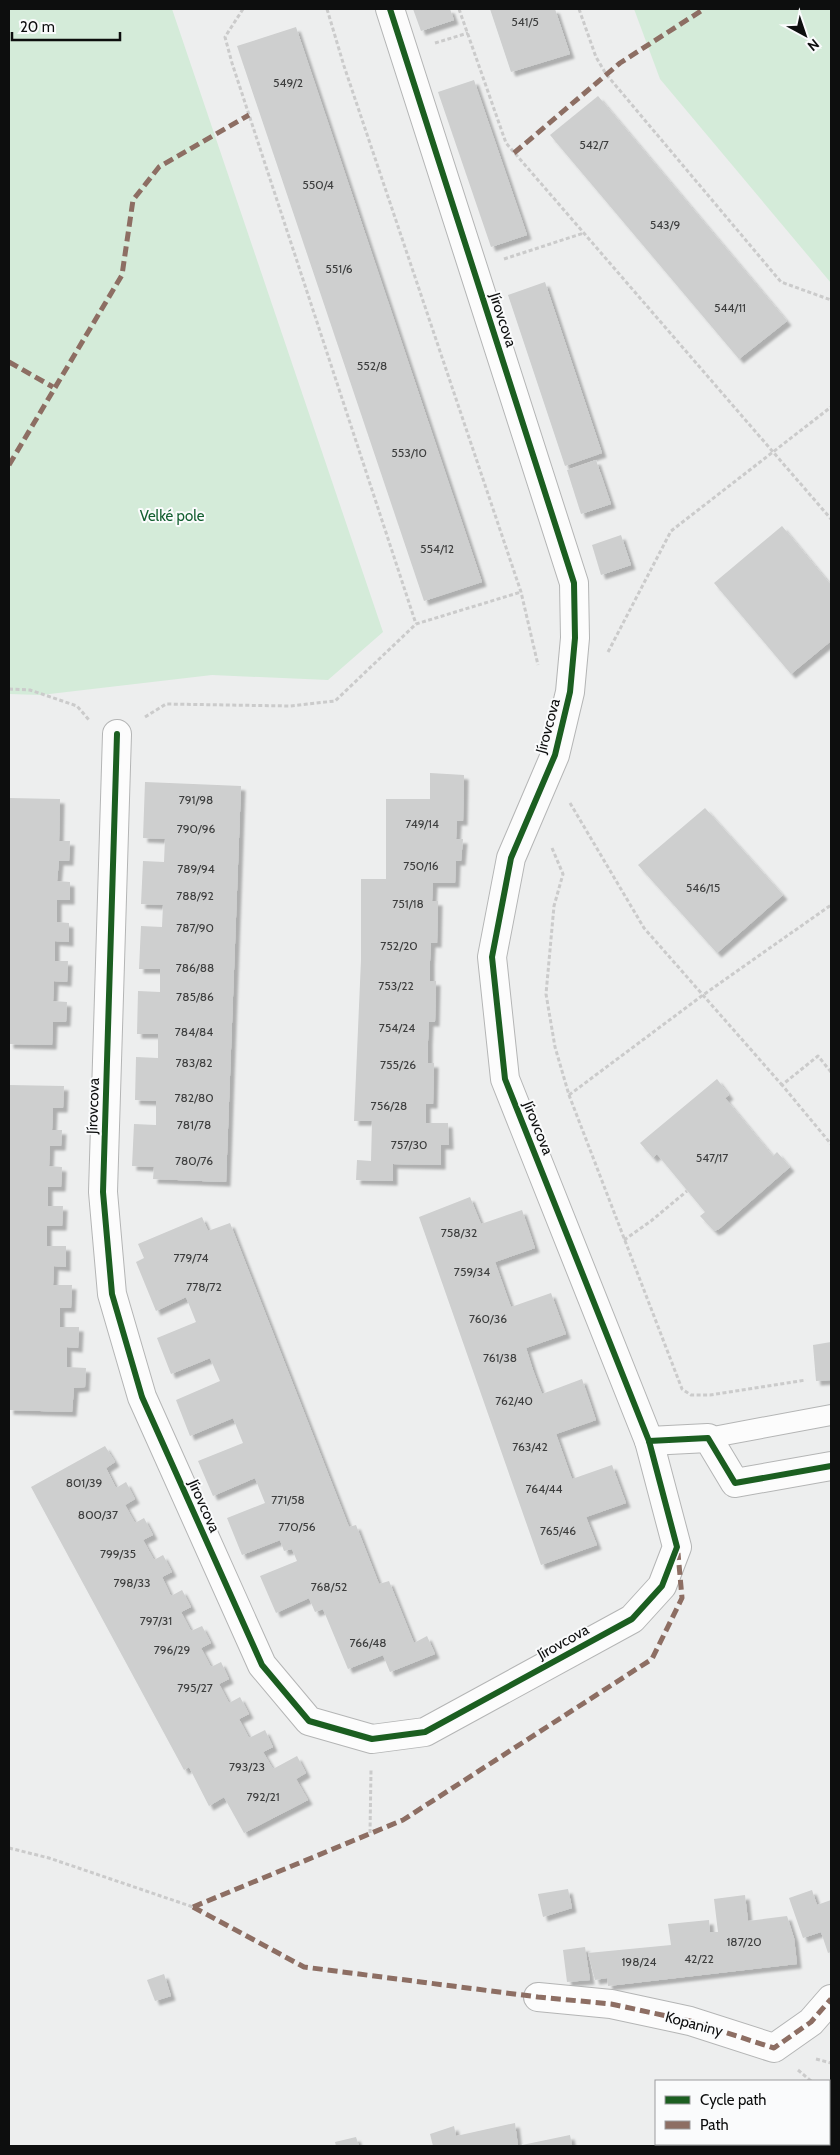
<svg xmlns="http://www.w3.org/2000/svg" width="840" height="2155" viewBox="0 0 840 2155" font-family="Cabin,sans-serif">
	<defs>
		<filter id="shadow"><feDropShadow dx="4.5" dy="4.5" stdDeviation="1" flood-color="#0004"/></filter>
	</defs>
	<rect width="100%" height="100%" fill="#edeeee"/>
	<!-- green -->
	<g fill="#d4ebd9">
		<polygon points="9,9 172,9 383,632 328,680 212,675 41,695 9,694"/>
		<polygon points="634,9 831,9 831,283 660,79"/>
	</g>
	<!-- building -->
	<g fill="#cecfcf" filter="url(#shadow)">
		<polygon points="413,9 450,9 454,20 421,31"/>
		<polygon points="490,9 555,9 570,54 511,72"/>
		<polygon points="296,27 482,582 424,601 237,46"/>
		<polygon points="474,80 527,235 491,247 438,92"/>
		<polygon points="598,96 787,321 739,359 550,135"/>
		<polygon points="545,282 602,453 565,466 508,295"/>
		<polygon points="596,460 611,504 581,514 567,470"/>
		<polygon points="782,526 831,585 831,641 791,674 714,583"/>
		<polygon points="621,535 631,565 601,575 592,545"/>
		<polygon points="430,773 464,775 463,821 457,821 456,839 463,839 461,861 456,861 455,883 433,883 432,901 438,901 437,943 431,943 430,961 430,981 436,981 435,1022 429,1022 428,1041 428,1063 434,1063 433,1104 426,1104 426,1123 448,1123 449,1145 441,1145 441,1165 393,1164 393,1181 356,1180 357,1160 371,1161 372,1121 354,1121 361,960 361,879 386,879 386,799 430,799"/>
		<polygon points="145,782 241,786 226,1182 153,1179 154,1167 132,1166 134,1124 156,1125 156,1101 135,1100 136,1057 158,1058 158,1034 137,1034 138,991 160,992 160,969 139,969 141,926 162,927 163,905 141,904 143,861 164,862 165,839 143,838"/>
		<polygon points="9,798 60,799 59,841 70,841 69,861 59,861 57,881 70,882 70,900 57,900 57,922 69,923 69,942 55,941 55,961 68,961 67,982 54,981 53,1001 67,1002 66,1022 53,1022 52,1045 9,1044"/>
		<polygon points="705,808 783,895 717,953 638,865"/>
		<polygon points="717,1079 729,1095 725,1098 773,1156 777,1152 790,1167 719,1229 714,1231 700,1216 705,1212 657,1154 653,1158 640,1143"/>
		<polygon points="9,1085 64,1086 63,1108 53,1108 52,1130 62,1130 61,1146 50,1146 49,1166 62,1167 61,1187 48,1187 48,1206 63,1206 62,1226 47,1226 47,1246 66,1246 66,1267 54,1266 53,1285 72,1285 71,1308 60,1308 60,1327 79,1327 79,1329 78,1348 67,1347 67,1367 86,1368 85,1387 74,1388 72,1412 9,1410"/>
		<polygon points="470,1197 481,1224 522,1210 535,1248 495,1262 511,1307 551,1293 566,1334 526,1348 533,1370 542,1394 582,1379 596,1420 556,1434 572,1479 612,1465 626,1503 586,1517 597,1545 541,1565 419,1217"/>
		<polygon points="202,1217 208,1231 230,1223 349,1527 356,1525 379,1584 389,1581 414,1643 427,1636 435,1654 390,1672 383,1655 348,1669 323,1609 315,1612 309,1598 276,1613 260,1576 297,1561 292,1549 284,1551 280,1540 242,1555 227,1518 265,1503 255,1478 213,1496 198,1461 243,1443 233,1418 190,1436 176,1400 220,1381 210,1358 171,1374 157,1338 196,1322 186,1297 156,1311 136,1262 144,1258 138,1244"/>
		<polygon points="831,1342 831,1380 816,1381 813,1345"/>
		<polygon points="105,1446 115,1462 106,1468 116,1488 126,1482 135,1499 125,1505 135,1523 144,1518 153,1535 143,1540 154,1560 163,1555 172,1572 162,1577 171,1596 182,1590 191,1607 181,1612 191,1631 202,1626 211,1643 201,1648 211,1667 221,1662 229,1679 219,1684 229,1703 240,1697 249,1714 239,1719 249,1738 265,1730 273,1747 263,1752 273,1769 297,1756 306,1773 296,1779 308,1800 244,1833 224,1797 209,1806 189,1767 184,1770 31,1487"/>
		<polygon points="568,1889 572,1908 543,1917 538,1894"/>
		<polygon points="812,1890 817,1905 831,1900 831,1952 828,1953 821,1932 803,1938 789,1898"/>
		<polygon points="745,1895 748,1921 787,1916 794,1938 797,1964 608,1986 607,1978 595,1980 588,1953 671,1945 668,1924 709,1920 710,1932 718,1932 714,1899"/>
		<polygon points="585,1947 590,1980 567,1982 563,1950"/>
		<polygon points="164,1974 171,1996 155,2001 147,1980"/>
		<polygon points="515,2123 518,2146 433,2146 430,2134 454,2126 456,2136"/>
		<polygon points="570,2135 572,2146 522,2146 522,2145"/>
		<polygon points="356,2137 359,2146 336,2146 335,2142"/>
		<polygon points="678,2144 746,2144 747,2146 675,2146"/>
	</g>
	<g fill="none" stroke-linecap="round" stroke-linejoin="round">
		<!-- service casing -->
		<g stroke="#b4b5b5" stroke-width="22">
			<polyline id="service" points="708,1438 831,1415"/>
		</g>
		<!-- minor casing -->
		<g stroke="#b4b5b5" stroke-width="30">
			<g id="minor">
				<polyline points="117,734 103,1192 112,1294 142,1397 262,1665 309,1721 372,1739 425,1732 632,1619 662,1586 677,1547 649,1441 505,1079 492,957 511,858 555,755 570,692 575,638 574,583 390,9"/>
				<polyline points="649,1441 708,1438 735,1483 831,1466"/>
				<polyline points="538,1997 611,2004 690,2021 774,2048 811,2022 831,1999"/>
			</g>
		</g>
		<!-- path -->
		<g stroke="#cbcbcb" stroke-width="3" stroke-dasharray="4 2.5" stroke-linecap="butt">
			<polyline points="243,9 225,37 232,63 416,624"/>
			<polyline points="327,9 344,66 521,592 538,665"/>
			<polyline points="459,9 506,143 831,519"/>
			<polyline points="579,9 596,57 606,74 781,282 831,300"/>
			<polyline points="435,43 468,33"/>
			<polyline points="504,259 584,233"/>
			<polyline points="608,652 671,531 831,407"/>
			<polyline points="9,689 30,690 77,706 89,720"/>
			<polyline points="145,717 166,704 290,706 335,701 416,624 521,592"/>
			<polyline points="570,803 644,928 782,1085"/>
			<polyline points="552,848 563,874 554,906 546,994 555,1047 569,1095 682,1389 691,1395 710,1395 806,1380"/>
			<polyline points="831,1072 818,1056 782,1085 831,1144"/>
			<polyline points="569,1095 703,995 831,905"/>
			<polyline points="624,1240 651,1221 687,1191"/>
			<polyline points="370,1833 371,1770"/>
			<polyline points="9,1848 49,1858 193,1907"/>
			<polyline points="816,2059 831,2063"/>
			<polyline points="798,2070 811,2081"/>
			<polyline points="829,2098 831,2100"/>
		</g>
		<!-- service -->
		<use href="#service" stroke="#fcfcfc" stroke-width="20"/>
		<!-- minor -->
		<use href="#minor" stroke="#fcfcfc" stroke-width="28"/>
		<!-- quiet -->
		<g stroke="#8d6e63" stroke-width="5" stroke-dasharray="10 5" stroke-linecap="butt">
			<polyline points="514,153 620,63 704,9"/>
			<polyline points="9,362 53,387"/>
			<polyline points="9,465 122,275 133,200 159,167 249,115"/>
			<polyline points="193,1907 304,1967 538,1997 611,2004 690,2021 774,2048 811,2022 831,1999"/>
			<polyline points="193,1907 403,1820 652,1659 682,1598 678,1553"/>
		</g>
		<!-- cycleway casing -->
		<g stroke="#fafbfc" stroke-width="9">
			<g id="cycleway">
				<polyline points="117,734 103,1192 112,1294 142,1397 262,1665 309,1721 372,1739 425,1732 632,1619 662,1586 677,1547 649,1441 505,1079 492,957 511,858 555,755 570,692 575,638 574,583 390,9"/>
				<polyline points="649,1441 708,1438 735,1483 831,1466"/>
			</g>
		</g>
		<!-- cycleway -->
		<use href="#cycleway" stroke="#1b5e20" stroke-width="6"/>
	</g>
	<g text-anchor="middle" stroke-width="4" stroke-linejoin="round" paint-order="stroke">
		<!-- number labels -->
		<g font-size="12" fill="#3d3e3e">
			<text x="525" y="26">541/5</text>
			<text x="288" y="87">549/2</text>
			<text x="594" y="149">542/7</text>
			<text x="318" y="189">550/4</text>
			<text x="665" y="229">543/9</text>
			<text x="339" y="273">551/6</text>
			<text x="730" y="312">544/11</text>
			<text x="372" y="370">552/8</text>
			<text x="409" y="457">553/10</text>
			<text x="437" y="553">554/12</text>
			<text x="196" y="804">791/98</text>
			<text x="422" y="828">749/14</text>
			<text x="196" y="833">790/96</text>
			<text x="421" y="870">750/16</text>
			<text x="196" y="873">789/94</text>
			<text x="703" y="892">546/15</text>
			<text x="195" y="900">788/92</text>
			<text x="408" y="908">751/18</text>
			<text x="195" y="932">787/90</text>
			<text x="399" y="950">752/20</text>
			<text x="195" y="972">786/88</text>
			<text x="396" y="990">753/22</text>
			<text x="195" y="1001">785/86</text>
			<text x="397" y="1032">754/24</text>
			<text x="194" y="1036">784/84</text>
			<text x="194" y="1067">783/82</text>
			<text x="398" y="1069">755/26</text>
			<text x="194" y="1102">782/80</text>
			<text x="389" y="1110">756/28</text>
			<text x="194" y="1129">781/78</text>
			<text x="409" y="1149">757/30</text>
			<text x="712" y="1162">547/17</text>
			<text x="194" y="1165">780/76</text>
			<text x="459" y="1237">758/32</text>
			<text x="191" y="1262">779/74</text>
			<text x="472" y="1276">759/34</text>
			<text x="204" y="1291">778/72</text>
			<text x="488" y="1323">760/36</text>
			<text x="500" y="1362">761/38</text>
			<text x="514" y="1405">762/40</text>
			<text x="530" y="1451">763/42</text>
			<text x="84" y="1487">801/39</text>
			<text x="544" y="1493">764/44</text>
			<text x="288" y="1504">771/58</text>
			<text x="98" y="1519">800/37</text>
			<text x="297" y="1531">770/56</text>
			<text x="558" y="1535">765/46</text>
			<text x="118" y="1558">799/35</text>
			<text x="132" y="1587">798/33</text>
			<text x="329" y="1591">768/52</text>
			<text x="156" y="1625">797/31</text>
			<text x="368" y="1647">766/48</text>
			<text x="172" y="1654">796/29</text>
			<text x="195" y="1692">795/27</text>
			<text x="247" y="1771">793/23</text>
			<text x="263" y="1801">792/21</text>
			<text x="744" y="1946">187/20</text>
			<text x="699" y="1963">42/22</text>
			<text x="639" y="1966">198/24</text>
		</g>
		<!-- street labels -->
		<g font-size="15" fill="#0d0e0e" stroke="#fafbfc">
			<text transform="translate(503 320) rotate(72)" y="5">Jírovcova</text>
			<text transform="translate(548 726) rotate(-75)" y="5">Jírovcova</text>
			<text transform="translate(93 1106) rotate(-88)" y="5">Jírovcova</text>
			<text transform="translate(538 1128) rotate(68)" y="5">Jírovcova</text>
			<text transform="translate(204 1506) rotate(66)" y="5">Jírovcova</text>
			<text transform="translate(563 1642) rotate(-29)" y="5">Jírovcova</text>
			<text transform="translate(694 2024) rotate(15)" y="5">Kopaniny</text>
		</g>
		<!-- park labels -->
		<g font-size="15" fill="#135f30" stroke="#fafbfc">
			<text x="172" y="521">Velké pole</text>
		</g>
	</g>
	<!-- border -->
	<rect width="840" height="2155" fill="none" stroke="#0d0e0e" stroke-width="20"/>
	<!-- legend -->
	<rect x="655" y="2080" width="175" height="65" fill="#fafbfc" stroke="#9b9c9d"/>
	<rect x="665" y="2096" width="25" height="8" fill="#1b5e20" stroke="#9b9c9d"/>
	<text x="700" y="2105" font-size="15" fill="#0d0e0e">Cycle path</text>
	<rect x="665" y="2121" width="25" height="8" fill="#8d6e63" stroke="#9b9c9d"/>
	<text x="700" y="2130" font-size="15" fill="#0d0e0e">Path</text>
	<!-- north arrow -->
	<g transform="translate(805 35) rotate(140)" stroke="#fafbfc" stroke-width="4" paint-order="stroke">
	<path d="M0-4L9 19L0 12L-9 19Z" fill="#0d0e0e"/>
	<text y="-8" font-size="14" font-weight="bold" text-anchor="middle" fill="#0d0e0e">N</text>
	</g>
	<!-- scale -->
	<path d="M12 32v8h108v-8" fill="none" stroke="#0d0e0e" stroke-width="2.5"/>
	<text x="20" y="32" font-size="15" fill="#0d0e0e" stroke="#fafbfc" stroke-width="4" paint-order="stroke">20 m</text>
</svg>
